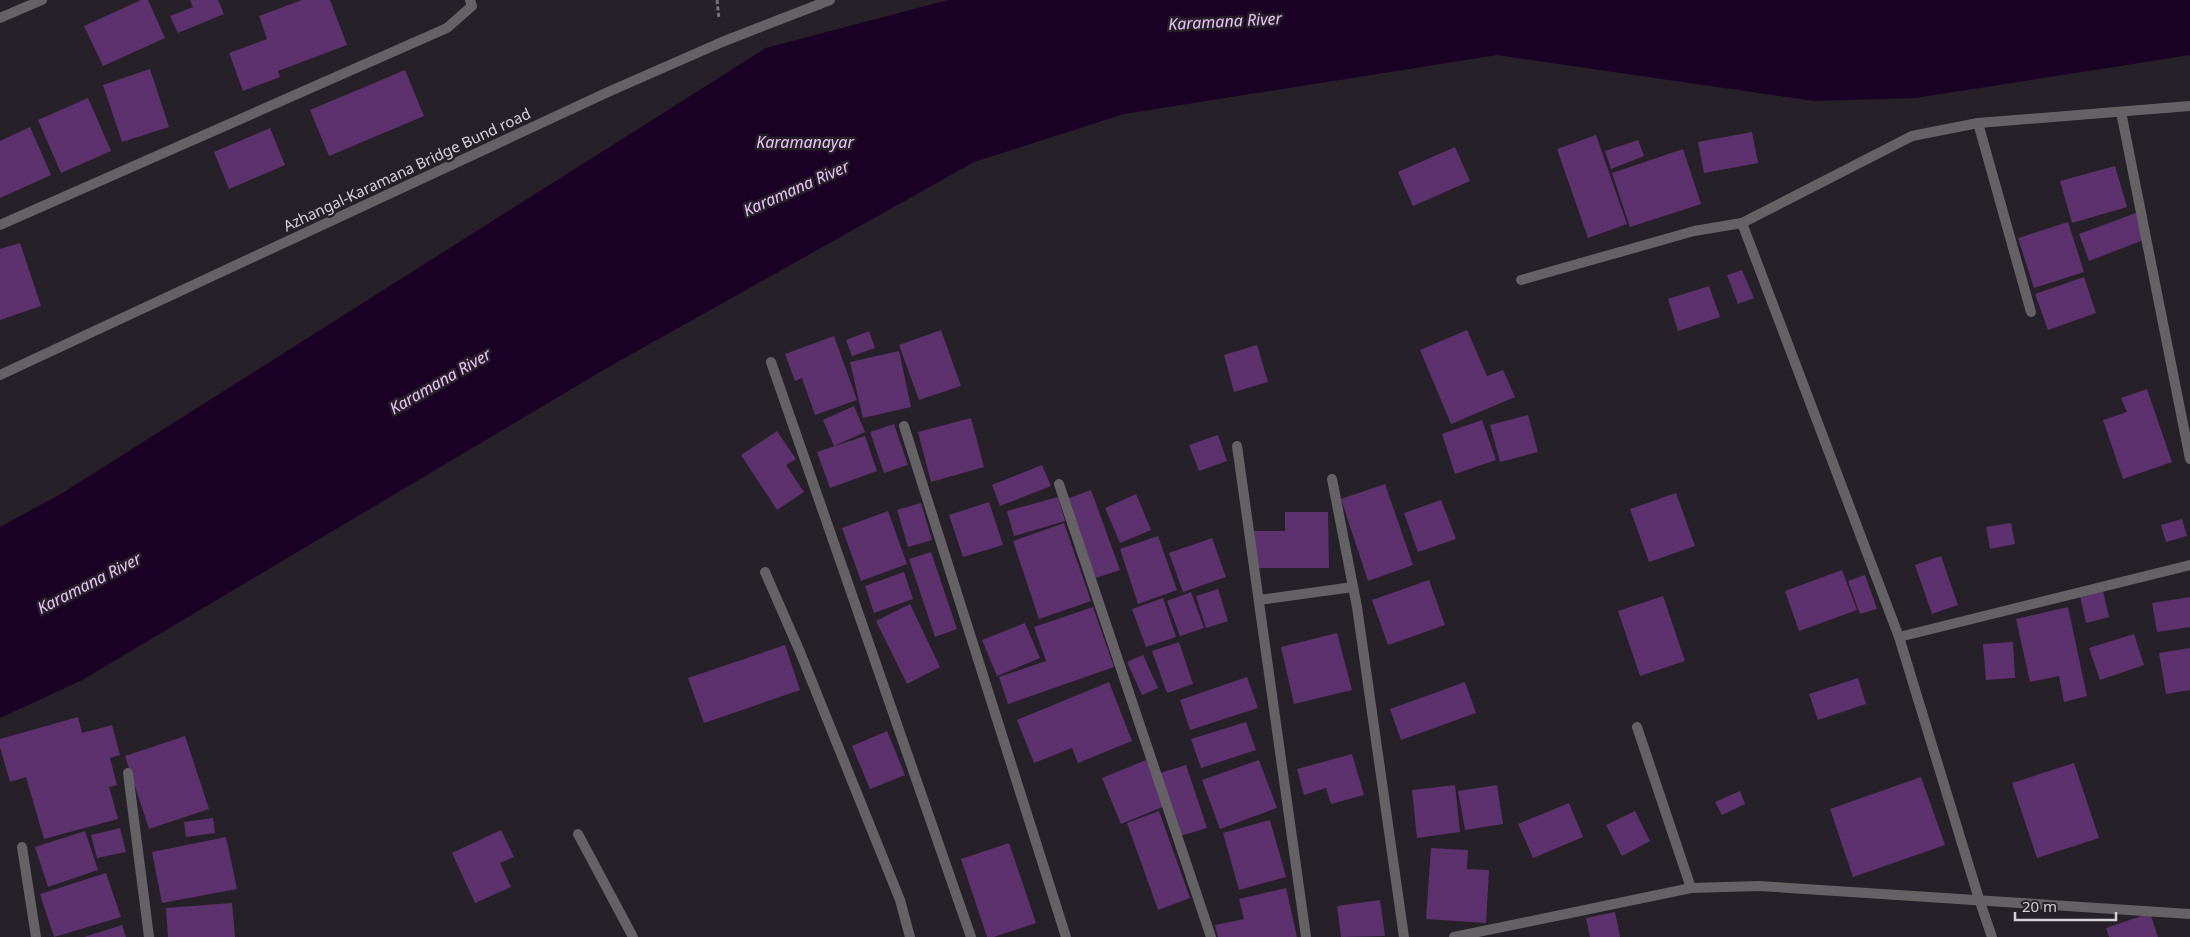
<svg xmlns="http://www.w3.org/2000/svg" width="2190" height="937" viewBox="0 0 2190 937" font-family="'Noto Sans',sans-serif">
	<rect width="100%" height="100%" fill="#262028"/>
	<!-- water -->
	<polygon fill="#1a0024" points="948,0 2190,0 2190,55 1915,98 1815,101 1497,55 1124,114 974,162 605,369 82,680 0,718 0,527 61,494 766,48"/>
	<!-- building -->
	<g fill="#5d316d">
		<polygon points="141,0 148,0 165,38 103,66 84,26"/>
		<polygon points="190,0 218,0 224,14 178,33 170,16 193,7"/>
		<polygon points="302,0 330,0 347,45 278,71 280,77 243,91 229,53 267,39 259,16"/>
		<polygon points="150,69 169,127 122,142 103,85"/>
		<polygon points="405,70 424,116 329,156 310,110"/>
		<polygon points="88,98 111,151 61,173 38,120"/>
		<polygon points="30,127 51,175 0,198 0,141"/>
		<polygon points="270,128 285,165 229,189 214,152"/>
		<polygon points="1752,132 1758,163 1704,173 1698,142"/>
		<polygon points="1596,135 1627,224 1588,238 1557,149"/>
		<polygon points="1638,140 1644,156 1611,169 1605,151"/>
		<polygon points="1455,147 1470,181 1413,206 1398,172"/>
		<polygon points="1683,149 1701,204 1630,227 1612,173"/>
		<polygon points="2115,166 2127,207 2072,223 2060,181"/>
		<polygon points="2136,213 2146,239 2089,261 2079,234"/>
		<polygon points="2068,222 2084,272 2034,288 2018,238"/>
		<polygon points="20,243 41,306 0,320 0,249"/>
		<polygon points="1742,270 1754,298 1738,304 1727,275"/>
		<polygon points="2084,277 2096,313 2048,330 2035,294"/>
		<polygon points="1709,286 1720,317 1678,331 1668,299"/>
		<polygon points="941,330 961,386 919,400 899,345"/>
		<polygon points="1467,330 1487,376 1503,370 1515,397 1451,424 1420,350"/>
		<polygon points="869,331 875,348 852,356 846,340"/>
		<polygon points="834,336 857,400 815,415 802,378 795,381 785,354"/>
		<polygon points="1257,345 1268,382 1234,392 1224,355"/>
		<polygon points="899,351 911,407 863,418 850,362"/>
		<polygon points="2147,389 2172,462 2123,479 2103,420 2127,412 2121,398"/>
		<polygon points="854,406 865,432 834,446 823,420"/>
		<polygon points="1528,415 1538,452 1500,462 1490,425"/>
		<polygon points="971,418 984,467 931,482 918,432"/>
		<polygon points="1482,420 1496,460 1455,474 1442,434"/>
		<polygon points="894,424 908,465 884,473 870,432"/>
		<polygon points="777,431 796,459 786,465 804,492 777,510 741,455"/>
		<polygon points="1218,435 1227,461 1199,471 1189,445"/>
		<polygon points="865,436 877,471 830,488 817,452"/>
		<polygon points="1042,465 1051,486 1000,506 992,485"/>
		<polygon points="1385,484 1413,565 1368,581 1341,499"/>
		<polygon points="1091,490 1120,570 1093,579 1064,500"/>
		<polygon points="1676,493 1695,546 1649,562 1630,509"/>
		<polygon points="1136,494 1151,530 1120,543 1105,508"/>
		<polygon points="1058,497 1065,521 1014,536 1007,511"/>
		<polygon points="1441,500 1456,539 1418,552 1404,513"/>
		<polygon points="989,502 1003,545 963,557 949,515"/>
		<polygon points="921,503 932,540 908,547 897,510"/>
		<polygon points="888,511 907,564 861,581 842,528"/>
		<polygon points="1285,512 1328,512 1329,568 1255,568 1254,531 1285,531"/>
		<polygon points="2182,519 2187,536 2166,542 2161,525"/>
		<polygon points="1064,523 1091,601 1039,619 1013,541"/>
		<polygon points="2011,523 2015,544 1990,549 1986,527"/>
		<polygon points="1158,536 1177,590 1138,604 1120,549"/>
		<polygon points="1212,538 1226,577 1183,592 1169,553"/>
		<polygon points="931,552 957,629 935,637 909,559"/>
		<polygon points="1941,556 1958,605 1932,614 1915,565"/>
		<polygon points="1842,570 1857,610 1799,631 1785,591"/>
		<polygon points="904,572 913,599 874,613 865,586"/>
		<polygon points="1865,575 1877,609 1860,614 1848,581"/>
		<polygon points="1429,580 1445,625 1388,645 1372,600"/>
		<polygon points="1218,589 1228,621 1206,628 1196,596"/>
		<polygon points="2103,591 2109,617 2086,623 2080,596"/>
		<polygon points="1191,592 1204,628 1180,636 1167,601"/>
		<polygon points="1663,596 1685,661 1640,676 1618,611"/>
		<polygon points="2190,597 2190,627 2157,632 2152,603"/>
		<polygon points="1163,598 1176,637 1146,647 1132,609"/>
		<polygon points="910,604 940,667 907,684 876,621"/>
		<polygon points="1093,607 1114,667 1008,704 999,677 1046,661 1034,627"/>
		<polygon points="2068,607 2087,696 2064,702 2059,676 2030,682 2016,619"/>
		<polygon points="1025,623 1040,658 997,676 982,640"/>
		<polygon points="1337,633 1352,690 1294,704 1281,647"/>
		<polygon points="2134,634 2144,665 2100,680 2089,648"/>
		<polygon points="1179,642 1193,684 1167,693 1152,651"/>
		<polygon points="2013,642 2015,678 1986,680 1983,644"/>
		<polygon points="785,645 800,690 704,723 688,678"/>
		<polygon points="2190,648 2190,690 2166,694 2159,653"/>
		<polygon points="1143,655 1158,688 1142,695 1127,662"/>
		<polygon points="1247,677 1258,708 1190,730 1180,700"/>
		<polygon points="1858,678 1866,704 1818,720 1809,694"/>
		<polygon points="1109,682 1132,741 1078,763 1072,748 1034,763 1017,720"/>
		<polygon points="1465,682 1476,713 1401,740 1390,709"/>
		<polygon points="78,717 82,733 112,725 120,755 110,758 117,785 109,787 118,819 44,839 26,777 10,782 0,747 0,739"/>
		<polygon points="1246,722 1256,750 1201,768 1191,739"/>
		<polygon points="887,731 905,775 870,789 852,746"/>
		<polygon points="185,736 209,809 149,829 125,756"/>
		<polygon points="1352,754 1364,795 1331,804 1326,788 1304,795 1297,769"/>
		<polygon points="1146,760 1165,806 1121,824 1102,778"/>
		<polygon points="1259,760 1277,808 1220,829 1202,780"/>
		<polygon points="2074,763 2099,838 2037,858 2012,783"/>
		<polygon points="1186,765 1207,828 1180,836 1160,773"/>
		<polygon points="1921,777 1945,845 1853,877 1830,809"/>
		<polygon points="1455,785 1460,832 1417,838 1412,790"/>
		<polygon points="1497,785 1503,824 1465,830 1458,791"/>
		<polygon points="1740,791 1745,804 1722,815 1715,802"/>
		<polygon points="1569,803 1583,837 1533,858 1518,824"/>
		<polygon points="1159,811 1190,898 1158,910 1127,823"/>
		<polygon points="1635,811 1650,841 1622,856 1606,825"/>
		<polygon points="213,818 215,833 186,837 184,822"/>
		<polygon points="1270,820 1286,877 1239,890 1223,833"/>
		<polygon points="120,828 126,852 97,858 91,835"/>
		<polygon points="501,830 514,857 500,863 511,887 475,903 452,853"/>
		<polygon points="85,831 98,870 48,887 35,847"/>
		<polygon points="226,837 237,889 162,903 152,852"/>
		<polygon points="1009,843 1036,923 994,937 987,937 961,859"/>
		<polygon points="1431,848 1468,850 1467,869 1489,870 1486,923 1426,919"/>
		<polygon points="106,873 121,917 54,937 40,894"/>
		<polygon points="1286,888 1297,937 1218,937 1215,925 1244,919 1239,899"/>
		<polygon points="1380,900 1385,936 1341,937 1337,906"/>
		<polygon points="232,903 235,937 168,937 166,908"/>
		<polygon points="1615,912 1620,937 1590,937 1586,918"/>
		<polygon points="2150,913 2158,937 2109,937 2106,928"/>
		<polygon points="122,925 126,937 84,937"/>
	</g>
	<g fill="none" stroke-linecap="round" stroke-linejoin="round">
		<!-- path -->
		<polyline stroke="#78737a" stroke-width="3" stroke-dasharray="4 2.5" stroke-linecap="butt" points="717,0 719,19"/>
		<!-- lane -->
		<g stroke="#656266" stroke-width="10">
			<polyline points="1978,123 2031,312"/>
			<polyline points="765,572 800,652 900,900 910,937"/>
			<polyline points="128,773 149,937"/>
			<polyline points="1979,899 1992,937"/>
		</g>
		<!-- street -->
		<g stroke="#656266" stroke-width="10">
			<polyline points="0,18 42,0"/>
			<polyline points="2121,112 2190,459"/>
			<polyline points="1742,223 1899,637 1979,899"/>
			<polyline points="0,225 447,28 472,6 470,0"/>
			<polyline points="1521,280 1694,231 1742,223 1912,136 1978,123 2190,106"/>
			<polyline points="771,362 971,937"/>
			<polyline points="0,375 608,92 722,42 830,0"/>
			<polyline points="904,426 1066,937"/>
			<polyline points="1237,446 1306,937"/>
			<polyline points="1332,479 1357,607 1404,937"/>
			<polyline points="1059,484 1211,937"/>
			<polyline points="1259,600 1353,587"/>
			<polyline points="1899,637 2190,565"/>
			<polyline points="1637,727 1691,888"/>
			<polyline points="578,834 633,937"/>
			<polyline points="22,847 36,937"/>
			<polyline points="1454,937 1691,888 1759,886 2190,914"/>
		</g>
	</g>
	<g text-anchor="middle" stroke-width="5" stroke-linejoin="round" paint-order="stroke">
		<!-- street labels -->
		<g font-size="15" fill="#d5d2d7" stroke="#262028">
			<text transform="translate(407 170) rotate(-25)" y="5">Azhangal-Karamana Bridge Bund road</text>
		</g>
		<!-- water labels -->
		<g font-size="16" font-style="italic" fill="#ebc4fa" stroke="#262028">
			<text transform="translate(1225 21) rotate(-3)" y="6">Karamana River</text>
			<text x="805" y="148">Karamanayar</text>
			<text transform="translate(796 188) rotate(-24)" y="6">Karamana River</text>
			<text transform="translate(440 381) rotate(-30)" y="6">Karamana River</text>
			<text transform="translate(89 583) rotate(-27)" y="6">Karamana River</text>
		</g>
	</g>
	<!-- scale -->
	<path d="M2015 912v8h101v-8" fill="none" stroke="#d5d2d7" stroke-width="2.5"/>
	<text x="2022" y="912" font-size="15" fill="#d5d2d7" stroke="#262028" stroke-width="4" paint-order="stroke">20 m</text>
</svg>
